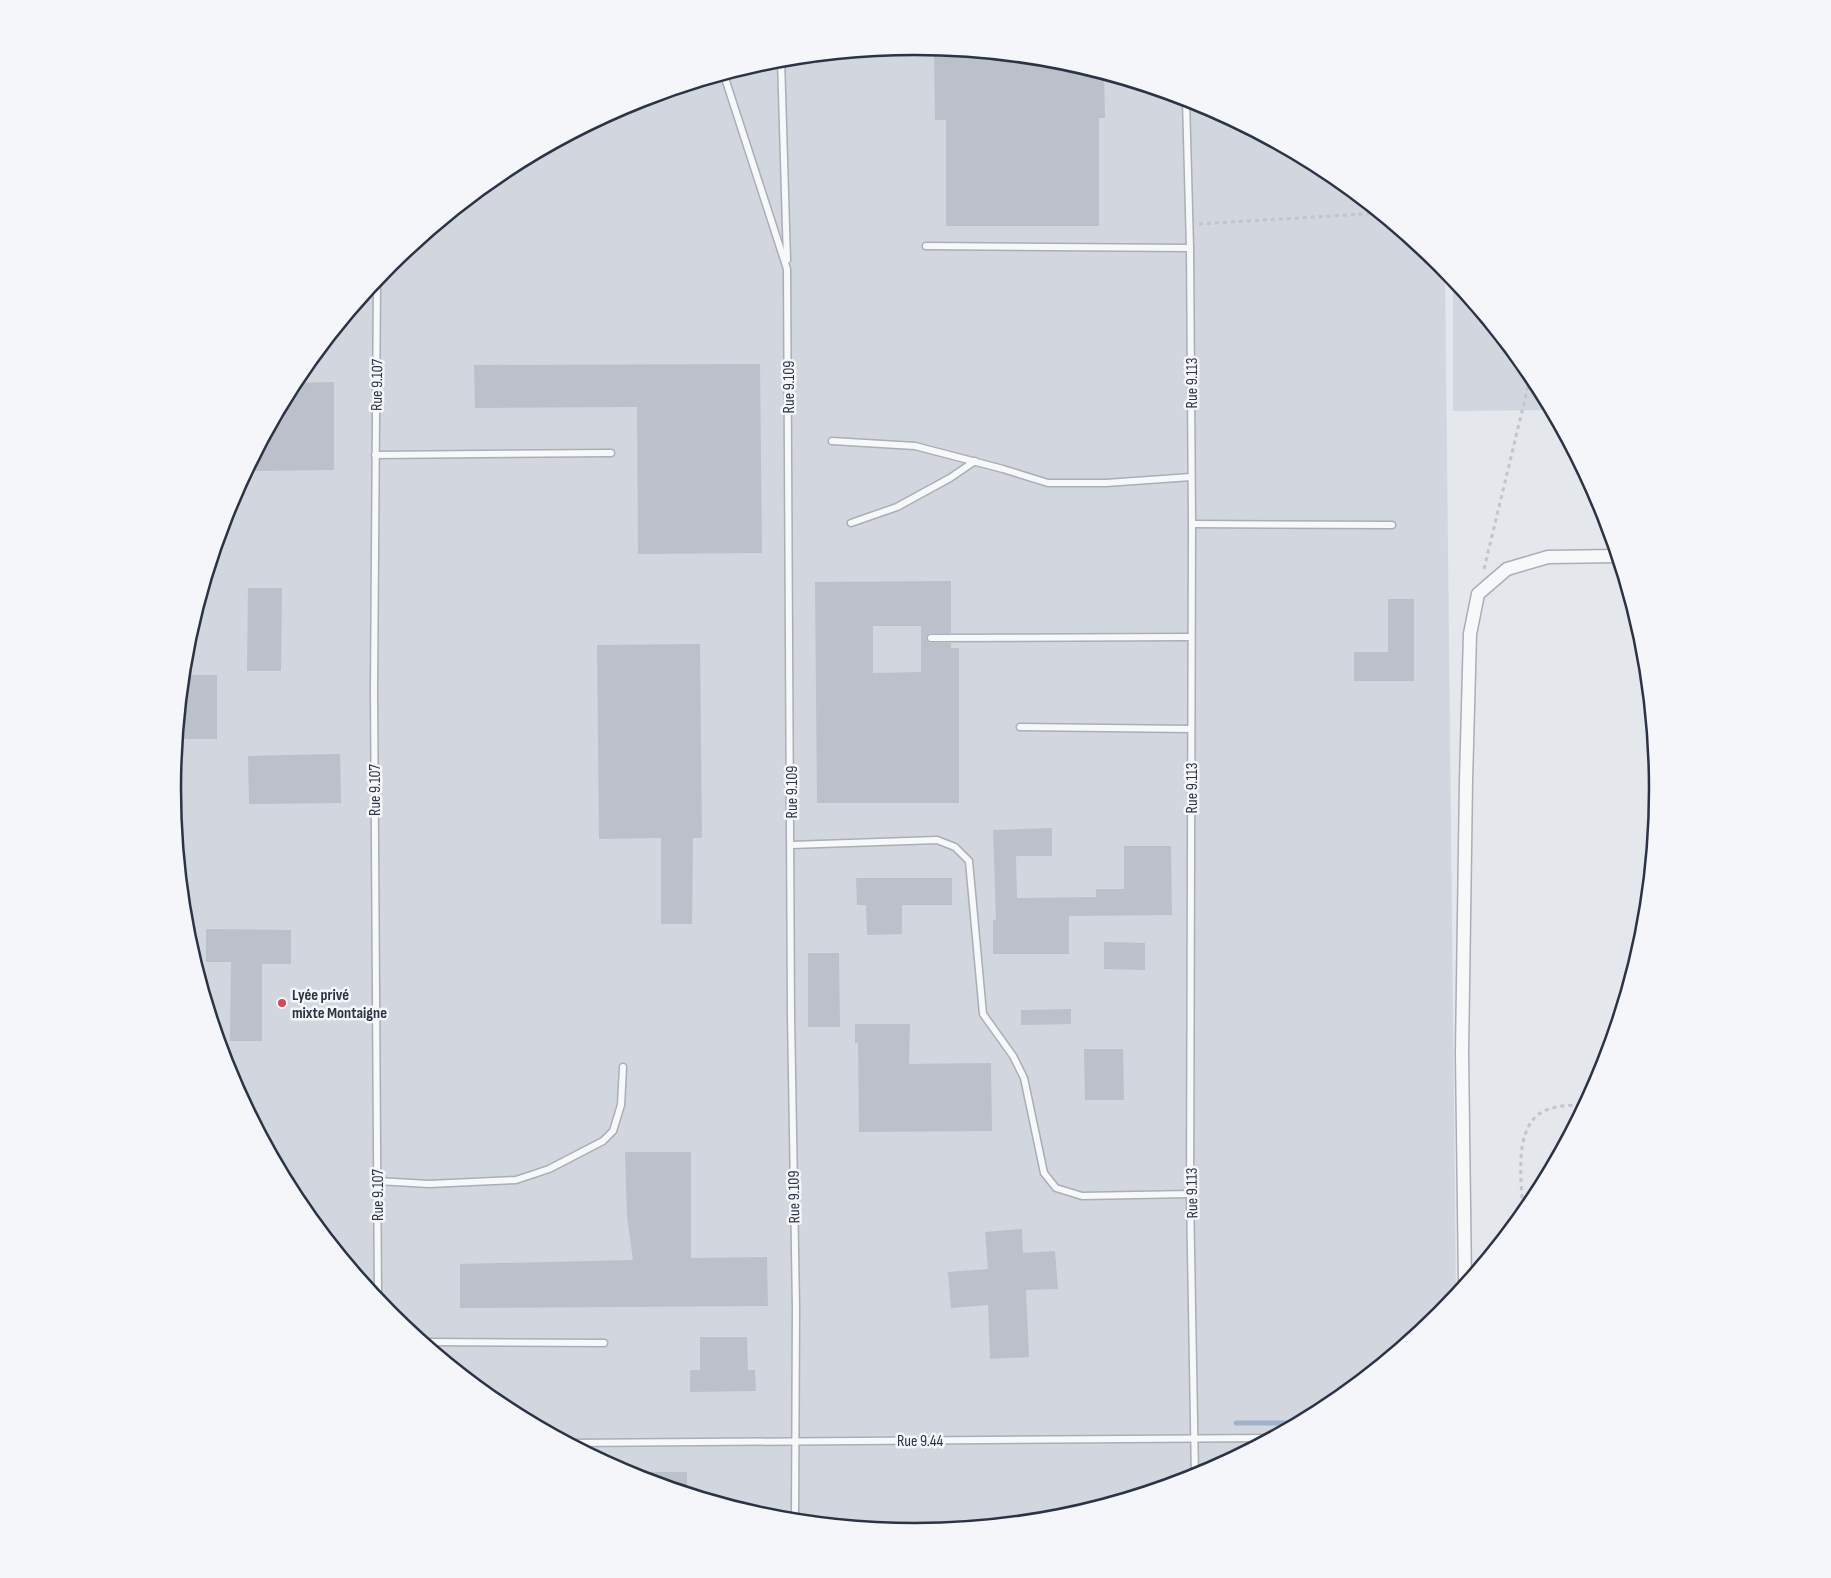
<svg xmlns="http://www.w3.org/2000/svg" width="1831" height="1578" viewBox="0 0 1831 1578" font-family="'Sofia Sans Condensed',sans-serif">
	<rect width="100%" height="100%" fill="#e4e7ec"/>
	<!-- built -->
	<g fill="#d2d6de">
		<polygon points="916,46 1061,61 1200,103 1328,172 1445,269 1456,1295 1440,1314 1328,1407 1199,1475 1060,1518 916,1532 770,1517 631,1475 503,1406 390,1314 298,1201 229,1073 187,934 173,789 187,644 229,504 298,376 391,264 503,171 632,103 771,60"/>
		<polygon points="1453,278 1533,377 1551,410 1453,411"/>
	</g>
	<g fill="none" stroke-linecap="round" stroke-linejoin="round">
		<!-- stream -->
		<polyline stroke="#9fb4cc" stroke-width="5" points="1236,1423 1297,1423"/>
	</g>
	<!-- building -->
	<g fill="#bbc0ca" fill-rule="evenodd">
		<polygon points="934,48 1061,61 1104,74 1105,118 1099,118 1099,226 946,226 946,120 935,120"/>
		<polygon points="760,364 762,553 638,554 637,407 475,408 474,365"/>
		<polygon points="334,382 334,470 248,471 295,383"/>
		<path d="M951 581V633H930L927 635 926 638 929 643H951V648H959V803H817L815 582ZM873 626H921V672L873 673Z"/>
		<polygon points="248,588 282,588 281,671 247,671"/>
		<polygon points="1388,599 1414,599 1414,681 1354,681 1354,652 1388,652"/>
		<polygon points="700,644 702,838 693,838 692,924 661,924 661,838 599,839 597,645"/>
		<polygon points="184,675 217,675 217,739 178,739"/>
		<polygon points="340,754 341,803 249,804 248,756"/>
		<polygon points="1052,828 1052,856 1016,856 1017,898 1096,897 1096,889 1124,889 1124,846 1171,846 1172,915 1069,916 1069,954 993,954 993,920 996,920 993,830"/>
		<polygon points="856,878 952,878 952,905 902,905 902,934 867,935 866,905 857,905"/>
		<polygon points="206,929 291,930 291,964 262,964 262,1041 230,1041 231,962 206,962"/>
		<polygon points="1104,942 1145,943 1145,970 1104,969"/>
		<polygon points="808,953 839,953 840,1027 808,1027"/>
		<polygon points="1071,1009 1071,1024 1021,1025 1021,1010"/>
		<polygon points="855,1024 910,1024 909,1064 991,1063 992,1131 859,1132 858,1043 855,1043"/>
		<polygon points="1084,1049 1123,1049 1124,1100 1085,1100"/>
		<polygon points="625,1152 691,1152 691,1258 767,1257 768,1306 460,1308 460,1264 633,1260 627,1216"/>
		<polygon points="1022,1229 1023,1253 1055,1251 1058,1289 1026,1290 1029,1357 990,1359 988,1305 951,1308 948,1272 988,1269 985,1232"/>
		<polygon points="700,1337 747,1337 748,1370 755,1370 756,1391 690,1392 690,1370 700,1370"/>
		<polygon points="632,1472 687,1472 687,1492 631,1475"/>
	</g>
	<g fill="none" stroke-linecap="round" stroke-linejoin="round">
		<!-- service casing -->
		<g stroke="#a9aeb7" stroke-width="9">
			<g id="service">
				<polyline points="781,59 787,260"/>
				<polyline points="724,75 787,269 791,1015 796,1308 795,1520"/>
				<polyline points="1186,99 1190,248 1192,524 1190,1194 1195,1477"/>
				<polyline points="926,246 1190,248"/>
				<polyline points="377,280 374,689 378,1299"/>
				<polyline points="832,441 915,446 1003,469 1048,483 1106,483 1191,477"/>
				<polyline points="375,455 611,453"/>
				<polyline points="851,523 897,507 950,478 975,461"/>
				<polyline points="1192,524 1392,525"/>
				<polyline points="931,638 1191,637"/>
				<polyline points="1020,727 1191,729"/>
				<polyline points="791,845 937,840 955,847 969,861 983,1014 1013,1056 1024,1078 1044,1173 1056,1188 1082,1196 1190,1194"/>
				<polyline points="377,1181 429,1184 516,1180 549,1169 603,1141 613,1131 621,1105 623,1067"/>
				<polyline points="424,1342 604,1343"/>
				<polyline points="570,1443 1269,1438"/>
			</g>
		</g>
		<!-- minor casing -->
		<g stroke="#a9aeb7" stroke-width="15">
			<polyline id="minor" points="1465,1284 1462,1053 1466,781 1470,634 1478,594 1507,569 1548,557 1617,556"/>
		</g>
		<!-- path -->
		<g stroke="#c2c5cb" stroke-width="3" stroke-dasharray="4 4" stroke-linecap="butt">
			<polyline points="1199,224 1379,213"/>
			<polyline points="1484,569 1531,374"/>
			<path d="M1523 1214C1522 1186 1513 1133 1539 1114 1552 1105 1570 1105 1585 1105"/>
		</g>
		<!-- service -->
		<use href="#service" stroke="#f7f8fa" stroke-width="6"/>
		<!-- minor -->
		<use href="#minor" stroke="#f7f8fa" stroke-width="12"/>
	</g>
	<!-- markers -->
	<circle fill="#d1495b" stroke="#f4f6f9" stroke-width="2" cx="282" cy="1003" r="5"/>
	<g text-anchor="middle" stroke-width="5" stroke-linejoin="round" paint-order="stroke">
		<!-- street labels -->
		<g font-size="16" fill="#2b3445" stroke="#f4f6f9">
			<text transform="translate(1191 383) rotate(-90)" y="6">Rue 9.113</text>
			<text transform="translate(376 385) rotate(-89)" y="6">Rue 9.107</text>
			<text transform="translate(788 387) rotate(-90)" y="6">Rue 9.109</text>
			<text transform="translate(1191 788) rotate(-90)" y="6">Rue 9.113</text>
			<text transform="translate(374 790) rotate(-90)" y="6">Rue 9.107</text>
			<text transform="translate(791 792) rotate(-90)" y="6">Rue 9.109</text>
			<text transform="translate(1191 1193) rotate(-91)" y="6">Rue 9.113</text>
			<text transform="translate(377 1195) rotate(-90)" y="6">Rue 9.107</text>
			<text transform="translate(793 1197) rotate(-91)" y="6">Rue 9.109</text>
			<text x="920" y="1446">Rue 9.44</text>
		</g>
		<!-- poi labels -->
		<g font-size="16" font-weight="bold" fill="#2b3445" stroke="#f4f6f9" text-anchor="start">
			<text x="292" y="1000">Lyée privé<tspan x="292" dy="18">mixte Montaigne</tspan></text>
		</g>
	</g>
	<!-- crop -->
	<path d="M0 0H1831V1578H0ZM181 789a734 734 0 1 1 1468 0a734 734 0 1 1-1468 0Z" fill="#f4f6f9" fill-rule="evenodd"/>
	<path fill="none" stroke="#2b3445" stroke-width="2.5" d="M181 789a734 734 0 1 1 1468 0a734 734 0 1 1-1468 0Z"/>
</svg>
